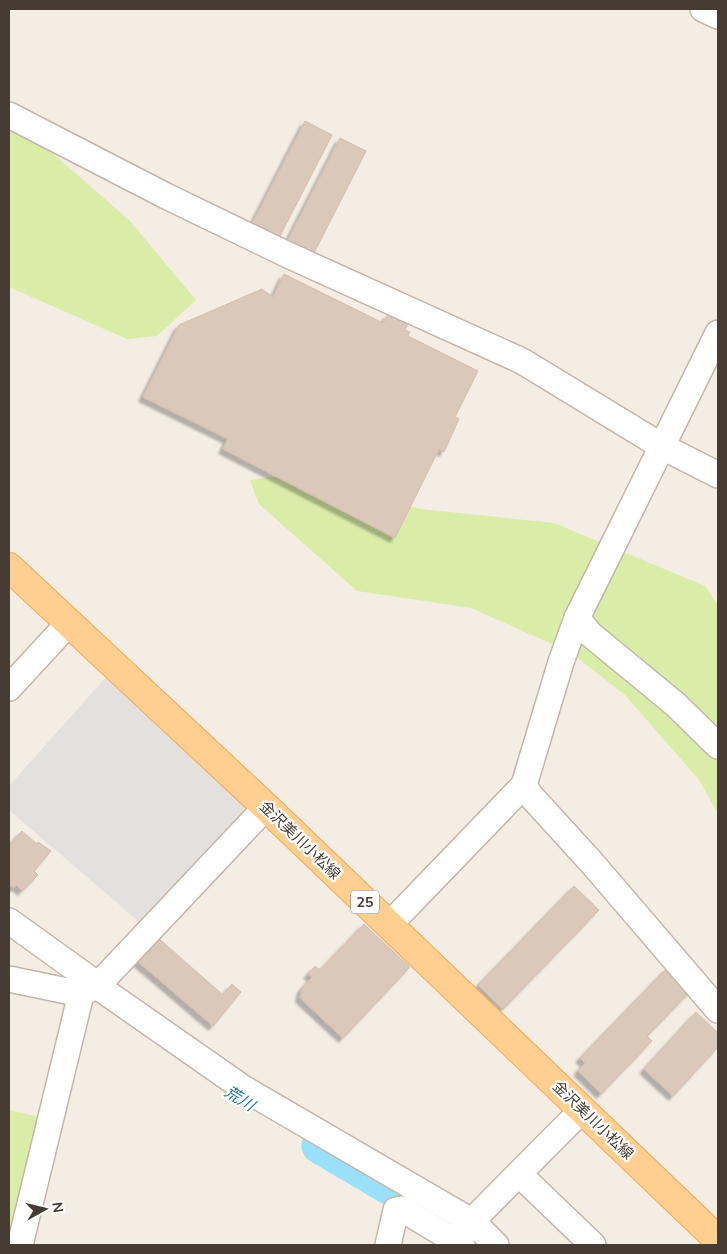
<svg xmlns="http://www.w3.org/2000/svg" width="727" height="1254" viewBox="0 0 727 1254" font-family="Mulish,'Noto Sans JP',sans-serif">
	<defs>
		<filter id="shadow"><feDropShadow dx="-4.5" dy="4.5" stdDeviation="1" flood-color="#0004"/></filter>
	</defs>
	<rect width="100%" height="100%" fill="#f4ede4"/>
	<!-- green -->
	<g fill="#d9eda8">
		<polygon points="9,115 130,221 196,300 157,336 127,339 9,287"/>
		<polygon points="287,475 421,509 554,523 705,586 718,605 718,814 700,781 625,695 570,652 471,608 357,591 259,504 250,480"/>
		<polygon points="9,1110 44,1118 9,1245"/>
	</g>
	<!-- parking -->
	<polygon fill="#e4e0dd" points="107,676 244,803 245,817 144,926 9,810 9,786"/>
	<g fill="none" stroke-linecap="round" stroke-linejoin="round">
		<!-- river -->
		<polyline stroke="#99e0f8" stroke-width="35" points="319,1146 446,1221"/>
	</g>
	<!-- building -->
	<g fill="#dac9bb" stroke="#d3bdab" filter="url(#shadow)">
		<polygon points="305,121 332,135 279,238 252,224"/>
		<polygon points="340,138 366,151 313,255 287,242"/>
		<polygon points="284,274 383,323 388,314 408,324 405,330 410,332 408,336 478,371 455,417 459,419 444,452 439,449 395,538 223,449 228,439 143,397 179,325 262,289 273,297"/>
		<polygon points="22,831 37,844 38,842 51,851 34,871 38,875 22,891 16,885 14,888 9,884 9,845"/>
		<polygon points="574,886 599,910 503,1009 478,985"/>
		<polygon points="364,924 410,967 343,1038 300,998 302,988 312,977 308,974 315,966 320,970"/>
		<polygon points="157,937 223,995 232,984 241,992 213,1026 136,960"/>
		<polygon points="667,968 691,991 647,1036 652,1041 601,1094 578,1071 585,1063 580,1058"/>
		<polygon points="696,1012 718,1033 718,1047 673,1096 644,1069"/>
	</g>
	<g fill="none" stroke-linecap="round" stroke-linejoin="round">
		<!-- minor casing -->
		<g stroke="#c4b6a9" stroke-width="28">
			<g id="minor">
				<polyline points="703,9 718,16"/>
				<polyline points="9,115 166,196 288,255 522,361 663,447 718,475"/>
				<polyline points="577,618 590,634 675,704 718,746"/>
				<polyline points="9,688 68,624"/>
				<polyline points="524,785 530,795 592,863 718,1010"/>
				<polyline points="9,921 98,985"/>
				<polyline points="389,925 524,785 561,662 577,618 718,333"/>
				<polyline points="9,979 81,994 98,985 266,807"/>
				<polyline points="97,986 243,1088 473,1222 496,1245"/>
				<polyline points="519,1174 593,1245"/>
				<polyline points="453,1240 582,1110"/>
				<polyline points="20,1245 81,994"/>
				<polyline points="388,1245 396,1210 402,1209 462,1245"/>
			</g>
		</g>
		<!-- major casing -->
		<g stroke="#f1aa55" stroke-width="30">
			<polyline id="major" points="9,567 266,807 718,1240"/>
		</g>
		<!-- minor -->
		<use href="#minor" stroke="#fff" stroke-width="25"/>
		<!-- major -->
		<use href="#major" stroke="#ffcf92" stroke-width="28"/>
	</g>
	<g text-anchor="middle" stroke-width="4.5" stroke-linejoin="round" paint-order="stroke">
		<!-- shield labels -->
		<rect fill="#fff" stroke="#7e7670" stroke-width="1" x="351" y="890.5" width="28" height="23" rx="4"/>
		<g font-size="14" font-weight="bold" fill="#473c33">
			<text x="365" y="907">25</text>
		</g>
		<!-- street labels -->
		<g font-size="15" fill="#473c33" stroke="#fff">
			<text transform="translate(300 840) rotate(44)" y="5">金沢美川小松線</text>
			<text transform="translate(593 1120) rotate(44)" y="5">金沢美川小松線</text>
		</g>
		<!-- water labels -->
		<g font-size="16" font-style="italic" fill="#1e7a9c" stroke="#fff">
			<text transform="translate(240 1098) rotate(32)" y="6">荒川</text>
		</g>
	</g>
	<!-- border -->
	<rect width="727" height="1254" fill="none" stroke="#473c33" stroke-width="20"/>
	<!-- north arrow -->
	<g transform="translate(45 1209) rotate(82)" stroke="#ffffff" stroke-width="4" paint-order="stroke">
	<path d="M0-4L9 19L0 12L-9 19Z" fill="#473c33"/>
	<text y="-8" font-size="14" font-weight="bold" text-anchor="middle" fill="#473c33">N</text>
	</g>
</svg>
